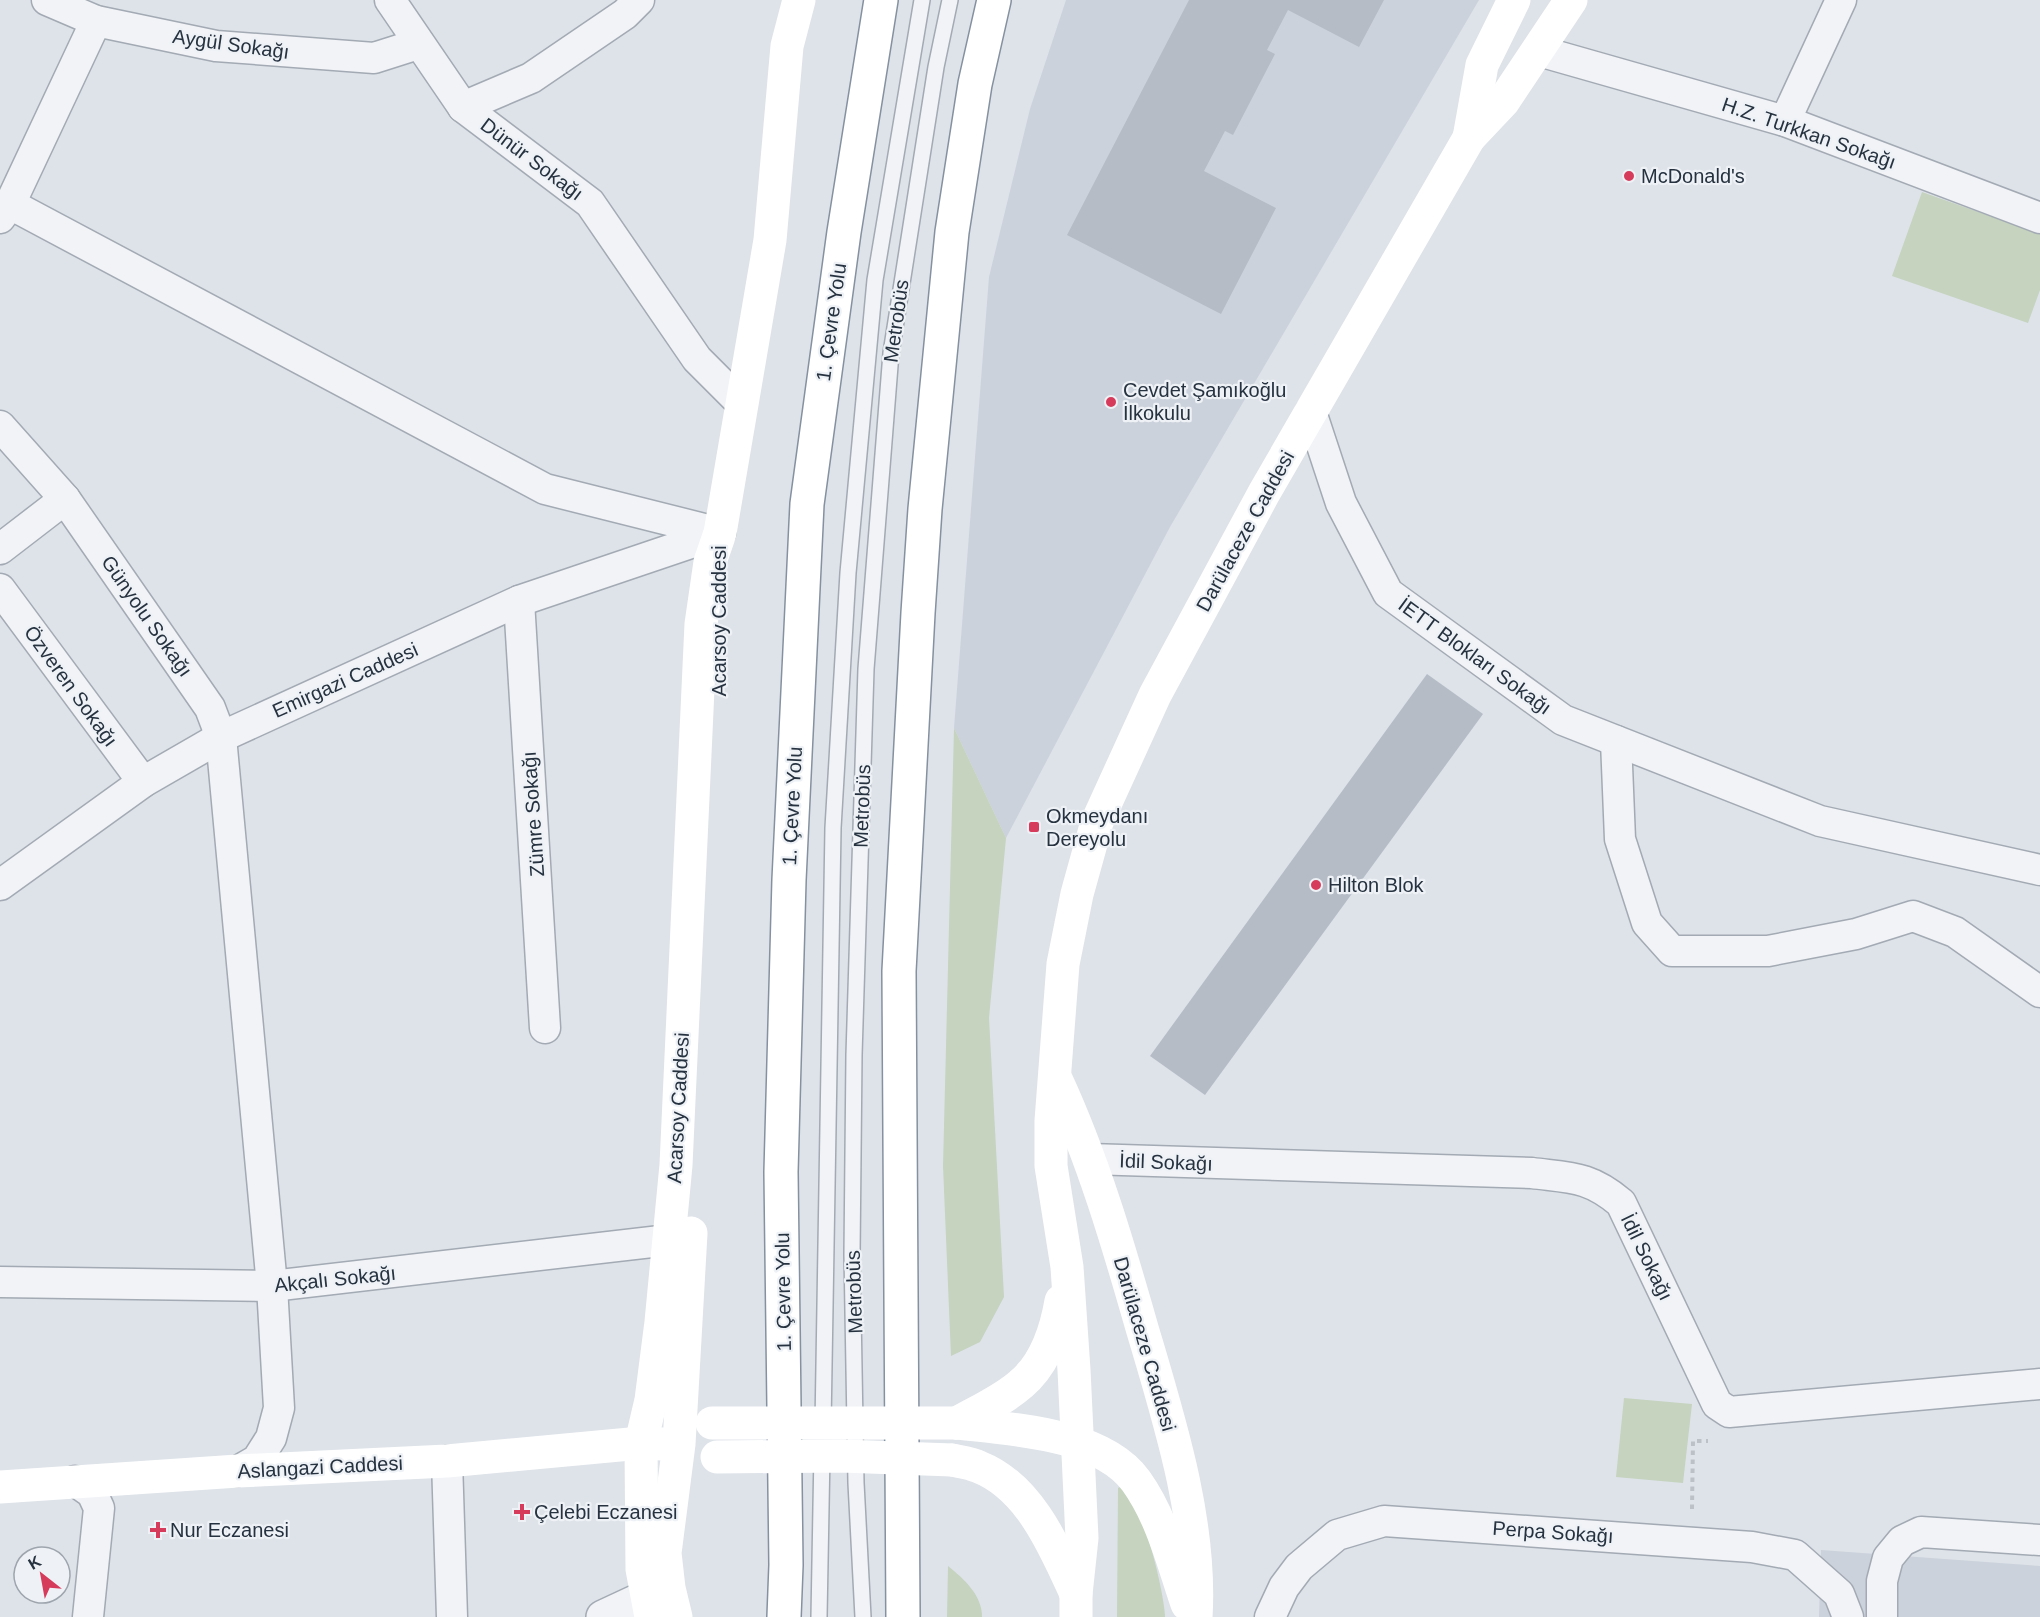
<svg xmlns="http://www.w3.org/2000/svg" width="2040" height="1617" viewBox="0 0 2040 1617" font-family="Arial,sans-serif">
	<rect width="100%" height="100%" fill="#dee3e9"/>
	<!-- built -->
	<g fill="#ccd2db">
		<polygon points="1066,0 1479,0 1170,527 1006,838 954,728 989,277 1030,109"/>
		<polygon points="1821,1550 2040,1566 2040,1617 1819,1617"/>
	</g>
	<!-- green -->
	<g fill="#c5d3bf">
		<polygon points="1922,192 2040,234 2040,290 2028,323 1892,276"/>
		<polygon points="954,728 1006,838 989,1018 1004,1297 980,1342 951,1356 943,1166"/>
		<polygon points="1624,1398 1692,1404 1683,1483 1616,1477"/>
		<path d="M1122 1486C1142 1499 1164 1591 1165 1617H1117L1118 1488Z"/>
		<path d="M948 1566C964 1579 982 1595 982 1617H947Z"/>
	</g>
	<!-- building -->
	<g fill="#b5bcc6">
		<polygon points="1189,0 1384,0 1359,47 1288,10 1267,50 1275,54 1233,135 1225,131 1204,171 1276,208 1221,314 1067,235"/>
		<polygon points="1427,674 1483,714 1205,1095 1150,1056"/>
	</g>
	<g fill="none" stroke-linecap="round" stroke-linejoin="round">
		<!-- service casing -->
		<g stroke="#a3aab3" stroke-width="18">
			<g id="service">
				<polyline points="823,1425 833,828 848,573 875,280 922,0"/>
				<polyline points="819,1617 822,1452"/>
				<polyline points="863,1617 856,1483 852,1254 854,1055 866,669 891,353 936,67 950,0"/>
			</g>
		</g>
		<!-- minor casing -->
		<g stroke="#a3aab3" stroke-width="33">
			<g id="minor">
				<polyline points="47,0 96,21 216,46 374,58 418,44"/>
				<polyline points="390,0 463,107 590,203 697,359 740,402"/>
				<polyline points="1539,51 1785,121 2040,218"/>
				<polyline points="463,107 531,78 625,14 639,0"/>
				<polyline points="1785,121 1841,0"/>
				<polyline points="10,204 96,21"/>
				<polyline points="0,218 10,204 545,489 720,533"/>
				<polyline points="1311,412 1341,503 1388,593 1563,720 1820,821 2040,870"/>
				<polyline points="0,426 65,499 210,708 221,737 272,1286 279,1408 271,1438 257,1460 238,1471"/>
				<polyline points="0,549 65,499"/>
				<polyline points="0,589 143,782"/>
				<polyline points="519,601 545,1028"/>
				<polyline points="1616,741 1620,839 1647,923 1672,951 1768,951 1856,934 1913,916 1955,932 2040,992"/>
				<polyline points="0,885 143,782 221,737 519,601 720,533"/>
				<path d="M1090 1159 1532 1173C1571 1178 1589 1176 1621 1203L1717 1404 1729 1412 2040 1384"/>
				<polyline points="0,1282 272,1286 669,1240"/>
				<polyline points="447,1461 452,1617"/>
				<polyline points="75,1481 92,1493 99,1508 88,1617"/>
				<polyline points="1270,1617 1284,1587 1299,1567 1337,1535 1384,1521 1752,1547 1795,1555 1839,1594 1848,1617"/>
				<polyline points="1882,1617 1882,1581 1888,1558 1902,1541 1921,1532 2040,1540"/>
			</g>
		</g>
		<!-- tertiary casing -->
		<g stroke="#a3aab3" stroke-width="36">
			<polyline id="tertiary" points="603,1617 646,1597"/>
		</g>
		<!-- trunk casing -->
		<g stroke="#8591a0" stroke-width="36">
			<g id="trunk">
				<polyline points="784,1617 786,1565 781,1172 789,880 807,504 844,232 881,0"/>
				<polyline points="903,1617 899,971 918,613 925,509 952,232 975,84 994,0"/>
			</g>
		</g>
		<!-- path -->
		<polyline stroke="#bcc1c7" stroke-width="4" stroke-dasharray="4.5 4.5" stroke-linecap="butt" points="1692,1509 1693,1441 1708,1441"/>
		<!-- service -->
		<use href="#service" stroke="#f1f3f7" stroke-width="15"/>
		<!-- minor -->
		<use href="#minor" stroke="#f1f3f7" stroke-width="30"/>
		<!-- tertiary -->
		<use href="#tertiary" stroke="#f1f3f7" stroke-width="33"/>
		<!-- secondary -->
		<g stroke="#fff" stroke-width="33">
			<polyline points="1469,138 1482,65 1514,0"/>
			<path d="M1056 1079C1093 1159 1118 1244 1142 1328 1169 1419 1202 1522 1196 1617"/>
			<path d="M957 1423C1011 1429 1101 1433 1136 1481 1162 1517 1173 1563 1187 1604"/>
			<path d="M957 1423C978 1411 1003 1400 1021 1384 1045 1364 1056 1330 1061 1301"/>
			<path d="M952 1460C961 1462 971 1463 979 1467 1030 1487 1055 1548 1076 1594"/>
			<polyline points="0,1487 238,1471 447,1461 641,1443 663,1444"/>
			<polyline points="651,1617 642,1569 641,1443 651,1400 661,1322 676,1165 701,624 710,562 720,533 770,240 787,46 799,0"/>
			<polyline points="676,1617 669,1588 665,1553 679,1444 691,1233"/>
			<polyline points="1076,1617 1076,1594 1082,1538 1074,1370 1067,1267 1051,1166 1051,1121 1063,964 1077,894 1097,822 1155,695 1264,493 1469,138 1503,102 1571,0"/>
		</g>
		<!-- trunk -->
		<use href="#trunk" stroke="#fff" stroke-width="33"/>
		<!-- secondary-bridge -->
		<g stroke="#fff" stroke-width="33">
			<polyline points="712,1423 957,1423"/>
			<polyline points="717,1457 842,1456 952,1460"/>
		</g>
	</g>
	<!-- markers -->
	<g fill="#d63b5c" stroke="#eef2f6" stroke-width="2">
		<circle cx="1629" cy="176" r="6"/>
		<circle cx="1111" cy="402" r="6"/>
		<rect x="1028" y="821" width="12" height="12" rx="3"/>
		<circle cx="1316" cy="885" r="6"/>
		<path d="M519 1503h6v6h6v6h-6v6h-6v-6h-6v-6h6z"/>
		<path d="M155 1521h6v6h6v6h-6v6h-6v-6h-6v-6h6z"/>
	</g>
	<g text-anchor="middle" stroke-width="4.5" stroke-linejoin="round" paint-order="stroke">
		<!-- street labels -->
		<g font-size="20" fill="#263240" stroke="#eef2f6">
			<text transform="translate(231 44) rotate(8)" y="7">Aygül Sokağı</text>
			<text transform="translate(1809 133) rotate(19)" y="7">H.Z. Turkkan Sokağı</text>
			<text transform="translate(532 159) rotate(37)" y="7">Dünür Sokağı</text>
			<text transform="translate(896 321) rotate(-82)" y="7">Metrobüs</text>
			<text transform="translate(831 322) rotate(-82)" y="7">1. Çevre Yolu</text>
			<text transform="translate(1245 531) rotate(-61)" y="7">Darülaceze Caddesi</text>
			<text transform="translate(147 616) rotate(55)" y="7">Günyolu Sokağı</text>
			<text transform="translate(719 621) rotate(-90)" y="7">Acarsoy Caddesi</text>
			<text transform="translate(1475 656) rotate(36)" y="7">İETT Blokları Sokağı</text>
			<text transform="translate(345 680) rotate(-24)" y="7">Emirgazi Caddesi</text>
			<text transform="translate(71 686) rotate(54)" y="7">Özveren Sokağı</text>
			<text transform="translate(792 806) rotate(-87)" y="7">1. Çevre Yolu</text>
			<text transform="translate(862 806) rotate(-88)" y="7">Metrobüs</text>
			<text transform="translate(533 814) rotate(-94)" y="7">Zümre Sokağı</text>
			<text transform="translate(678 1108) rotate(-87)" y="7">Acarsoy Caddesi</text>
			<text transform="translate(1166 1162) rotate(2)" y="7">İdil Sokağı</text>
			<text transform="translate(1647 1257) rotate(64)" y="7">İdil Sokağı</text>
			<text transform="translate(335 1279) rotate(-6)" y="7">Akçalı Sokağı</text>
			<text transform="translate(783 1292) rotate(-91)" y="7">1. Çevre Yolu</text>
			<text transform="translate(854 1292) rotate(-92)" y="7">Metrobüs</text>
			<text transform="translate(1145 1344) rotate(74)" y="7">Darülaceze Caddesi</text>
			<text transform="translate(320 1467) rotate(-3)" y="7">Aslangazi Caddesi</text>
			<text transform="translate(1553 1532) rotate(4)" y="7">Perpa Sokağı</text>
		</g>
		<!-- poi labels -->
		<g font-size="20" fill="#263240" stroke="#eef2f6" text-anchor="start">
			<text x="1641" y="183">McDonald's</text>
			<text x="1123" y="397">Cevdet Şamıkoğlu<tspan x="1123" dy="23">İlkokulu</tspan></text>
			<text x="1046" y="823">Okmeydanı<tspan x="1046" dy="23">Dereyolu</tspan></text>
			<text x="1328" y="892">Hilton Blok</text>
			<text x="534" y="1519">Çelebi Eczanesi</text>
			<text x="170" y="1537">Nur Eczanesi</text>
		</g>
	</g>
	<!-- north arrow -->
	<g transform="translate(42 1575) rotate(329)"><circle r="28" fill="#eef2f6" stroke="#9ea5ad" stroke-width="1.5"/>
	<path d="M0-4.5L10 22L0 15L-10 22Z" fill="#d63b5c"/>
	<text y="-9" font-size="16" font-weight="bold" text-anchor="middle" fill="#263240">K</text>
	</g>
</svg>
